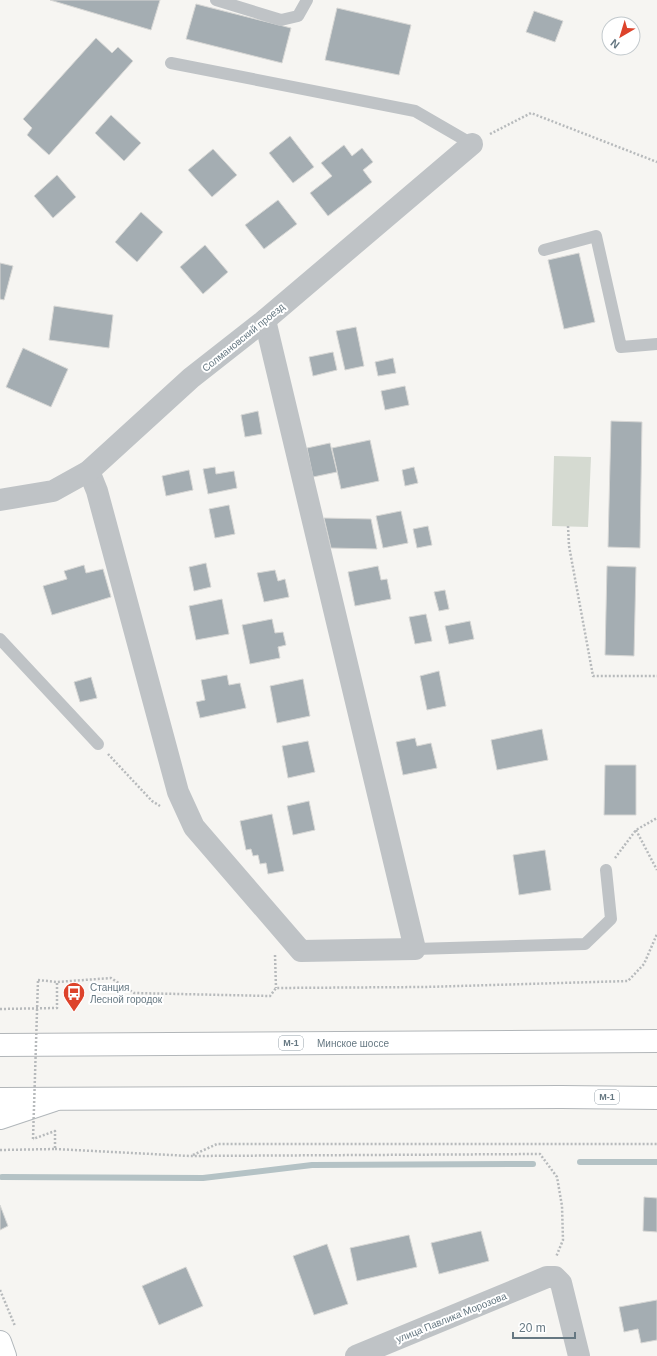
<svg xmlns="http://www.w3.org/2000/svg" width="657" height="1356" viewBox="0 0 657 1356" font-family="Helvetica,sans-serif">
	<rect width="100%" height="100%" fill="#f6f5f2"/>
	<!-- green -->
	<polygon fill="#d5dad1" points="554,456 591,457 588,527 552,526"/>
	<g fill="none" stroke-linecap="round" stroke-linejoin="round">
		<!-- stream -->
		<g stroke="#b4c2c5" stroke-width="6">
			<polyline points="580,1162 657,1162"/>
			<polyline points="2,1177 203,1178 312,1165 533,1164"/>
		</g>
	</g>
	<!-- building -->
	<g fill="#a4adb2" stroke="#d7d7d5">
		<polygon points="50,0 160,0 151,30"/>
		<polygon points="196,4 291,28 282,63 186,39"/>
		<polygon points="337,8 411,25 399,75 325,60"/>
		<polygon points="534,11 563,21 555,42 526,32"/>
		<polygon points="96,38 112,53 118,47 133,61 49,155 27,135 32,128 23,119"/>
		<polygon points="111,115 141,143 124,161 95,133"/>
		<polygon points="290,136 314,167 293,183 269,153"/>
		<polygon points="344,145 352,156 362,148 373,162 363,170 372,182 328,216 310,193 332,176 321,163"/>
		<polygon points="213,149 237,175 212,197 188,170"/>
		<polygon points="57,175 76,197 53,218 34,196"/>
		<polygon points="278,200 297,224 264,249 245,225"/>
		<polygon points="141,212 163,232 137,262 115,242"/>
		<polygon points="205,245 228,272 203,294 180,267"/>
		<polygon points="579,253 595,322 564,329 548,260"/>
		<polygon points="0,263 13,266 4,300 0,299"/>
		<polygon points="54,306 113,315 109,348 49,340"/>
		<polygon points="356,327 364,366 345,370 336,331"/>
		<polygon points="23,348 68,369 51,407 6,387"/>
		<polygon points="333,352 337,370 313,376 309,357"/>
		<polygon points="393,358 396,373 378,376 375,362"/>
		<polygon points="405,386 409,405 385,410 381,391"/>
		<polygon points="258,411 262,434 245,437 241,415"/>
		<polygon points="611,421 642,422 640,548 608,547"/>
		<polygon points="370,440 379,481 341,489 332,448"/>
		<polygon points="330,443 337,472 313,477 307,448"/>
		<polygon points="215,467 216,474 234,471 237,488 208,494 203,469"/>
		<polygon points="414,467 418,483 405,486 402,470"/>
		<polygon points="189,470 193,490 166,496 162,476"/>
		<polygon points="229,505 235,534 215,538 209,509"/>
		<polygon points="401,511 408,543 383,548 376,516"/>
		<polygon points="324,518 371,519 377,549 331,548"/>
		<polygon points="428,526 432,545 417,548 413,529"/>
		<polygon points="206,563 211,587 194,591 189,567"/>
		<polygon points="84,565 86,573 103,569 111,597 52,615 43,586 67,579 64,571"/>
		<polygon points="378,566 381,580 387,579 391,599 355,606 348,572"/>
		<polygon points="607,566 636,567 634,656 605,655"/>
		<polygon points="275,570 278,581 285,579 289,597 264,602 257,573"/>
		<polygon points="445,590 449,609 439,611 434,592"/>
		<polygon points="222,599 229,634 196,640 189,606"/>
		<polygon points="426,614 432,641 415,644 409,617"/>
		<polygon points="272,619 275,633 283,632 286,645 278,647 280,658 250,664 242,625"/>
		<polygon points="470,621 474,639 449,644 445,626"/>
		<polygon points="439,671 446,706 427,710 420,676"/>
		<polygon points="227,675 229,685 240,683 246,708 200,718 196,702 205,700 201,680"/>
		<polygon points="91,677 97,698 80,702 74,682"/>
		<polygon points="303,679 310,716 277,723 270,686"/>
		<polygon points="542,729 548,760 497,770 491,740"/>
		<polygon points="415,738 417,746 431,743 437,768 403,775 396,742"/>
		<polygon points="308,741 315,772 288,778 282,746"/>
		<polygon points="605,765 636,765 636,815 604,815"/>
		<polygon points="309,801 315,830 293,835 287,806"/>
		<polygon points="272,814 284,871 268,874 266,863 260,864 258,855 253,856 251,849 246,850 240,821"/>
		<polygon points="545,850 551,890 519,895 513,855"/>
		<polygon points="644,1197 657,1198 657,1232 643,1231"/>
		<polygon points="0,1205 8,1226 0,1230"/>
		<polygon points="481,1231 489,1261 439,1274 431,1243"/>
		<polygon points="409,1235 417,1267 357,1281 350,1248"/>
		<polygon points="327,1244 348,1304 314,1315 293,1256"/>
		<polygon points="186,1267 203,1306 159,1325 142,1286"/>
		<polygon points="657,1300 657,1340 641,1343 638,1329 624,1332 619,1307"/>
	</g>
	<g fill="none" stroke-linecap="round" stroke-linejoin="round">
		<!-- secondary casing -->
		<g stroke="#b1b7bb" stroke-width="24">
			<g id="secondary">
				<polyline points="0,1118 54,1100"/>
				<polyline points="0,1342 5,1356"/>
			</g>
		</g>
		<!-- highway casing -->
		<g stroke="#b2b6b9" stroke-width="24">
			<g id="highway">
				<polyline points="0,1045 657,1041"/>
				<polyline points="0,1099 561,1097 657,1098"/>
			</g>
		</g>
		<!-- path -->
		<g stroke="#b7babc" stroke-width="2.5" stroke-dasharray="2 2" stroke-linecap="butt">
			<polyline points="490,134 531,113 657,162"/>
			<polyline points="568,526 569,546 593,676 657,676"/>
			<polyline points="108,754 152,801 160,806"/>
			<polyline points="636,830 657,870"/>
			<polyline points="615,858 636,830 657,818"/>
			<polyline points="275,955 276,988"/>
			<polyline points="38,980 57,982 111,978 134,993 270,996 276,988 425,987 628,981 644,964 657,934"/>
			<polyline points="0,1009 57,1008 57,982"/>
			<polyline points="55,1149 190,1156 540,1154 557,1177 562,1206 563,1240 556,1257"/>
			<polyline points="0,1150 55,1149 55,1131 33,1139"/>
			<polyline points="193,1155 217,1144 657,1144"/>
			<polyline points="0,1290 15,1326"/>
		</g>
		<!-- lane -->
		<g stroke="#bfc3c6" stroke-width="12">
			<polyline points="216,0 281,20 298,16 307,0"/>
			<polyline points="171,63 415,111 472,144"/>
			<polyline points="544,250 596,236 621,347 657,344"/>
			<polyline points="0,639 98,744"/>
			<polyline points="415,949 585,944 611,919 606,870"/>
		</g>
		<!-- street -->
		<g stroke="#bfc3c6" stroke-width="22">
			<polyline points="89,471 97,491 178,792 194,827 301,951 415,949 265,320"/>
			<polyline points="0,500 53,491 89,471 191,378 265,320 472,144"/>
			<polyline points="356,1356 547,1277 555,1277 561,1283 579,1356"/>
		</g>
		<!-- secondary -->
		<use href="#secondary" stroke="#fff" stroke-width="22"/>
		<!-- highway -->
		<use href="#highway" stroke="#fff" stroke-width="22"/>
		<!-- path-bridge -->
		<polyline stroke="#b7babc" stroke-width="2.5" stroke-dasharray="2 2" stroke-linecap="butt" points="33,1139 38,980"/>
	</g>
	<!-- icons -->
	<defs>
		<g id="bus-pin" transform="scale(1.15)"><path d="M0 17L-7.5 6A9.5 9.5 0 1 1 7.5 6Z" fill="#dd432b" stroke="#fff"/><path d="M-5-6H5V4H4V6H2V4H-2V6H-4V4H-5ZM-3.5-4V0h7V-4ZM-3.5 1.2v1.5H-2V1.2ZM2 1.2v1.5H3.5V1.2Z" fill="#fff"/></g>
	</defs>
	<g fill-rule="evenodd">
		<use href="#bus-pin" x="74" y="993"/>
	</g>
	<g text-anchor="middle" stroke-width="4" stroke-linejoin="round" paint-order="stroke">
		<!-- shield labels -->
		<g fill="#fff" stroke="#94a0a8" stroke-width="1">
			<rect x="279" y="1036" width="24" height="14" rx="3"/>
			<rect x="595" y="1090" width="24" height="14" rx="3"/>
		</g>
		<g font-size="9" font-weight="bold" fill="#667882">
			<text x="291" y="1046">М-1</text>
			<text x="607" y="1100">М-1</text>
		</g>
		<!-- street labels -->
		<g font-size="10" fill="#667882" stroke="#fff">
			<text transform="translate(243 337) rotate(-39)" y="4">Солмановский проезд</text>
			<text x="353" y="1047">Минское шоссе</text>
			<text transform="translate(451 1317) rotate(-22)" y="4">улица Павлика Морозова</text>
		</g>
		<!-- poi labels -->
		<g font-size="10" fill="#667882" stroke="#fff" text-anchor="start">
			<text x="90" y="991">Станция<tspan x="90" dy="12">Лесной городок</tspan></text>
		</g>
	</g>
	<!-- north arrow -->
	<g transform="translate(621 36) rotate(218)"><circle r="19" fill="#ffffff" stroke="#c2c9cd"/>
	<path d="M0-3L7 15L0 10L-7 15Z" fill="#dd432b"/>
	<text y="-6" font-size="11" font-weight="bold" text-anchor="middle" fill="#667882">N</text>
	</g>
	<!-- scale -->
	<path d="M513 1332v6h62v-6" fill="none" stroke="#667882" stroke-width="2"/>
	<text x="519" y="1332" font-size="12" fill="#667882" stroke="#ffffff" stroke-width="3" paint-order="stroke">20 m</text>
</svg>
